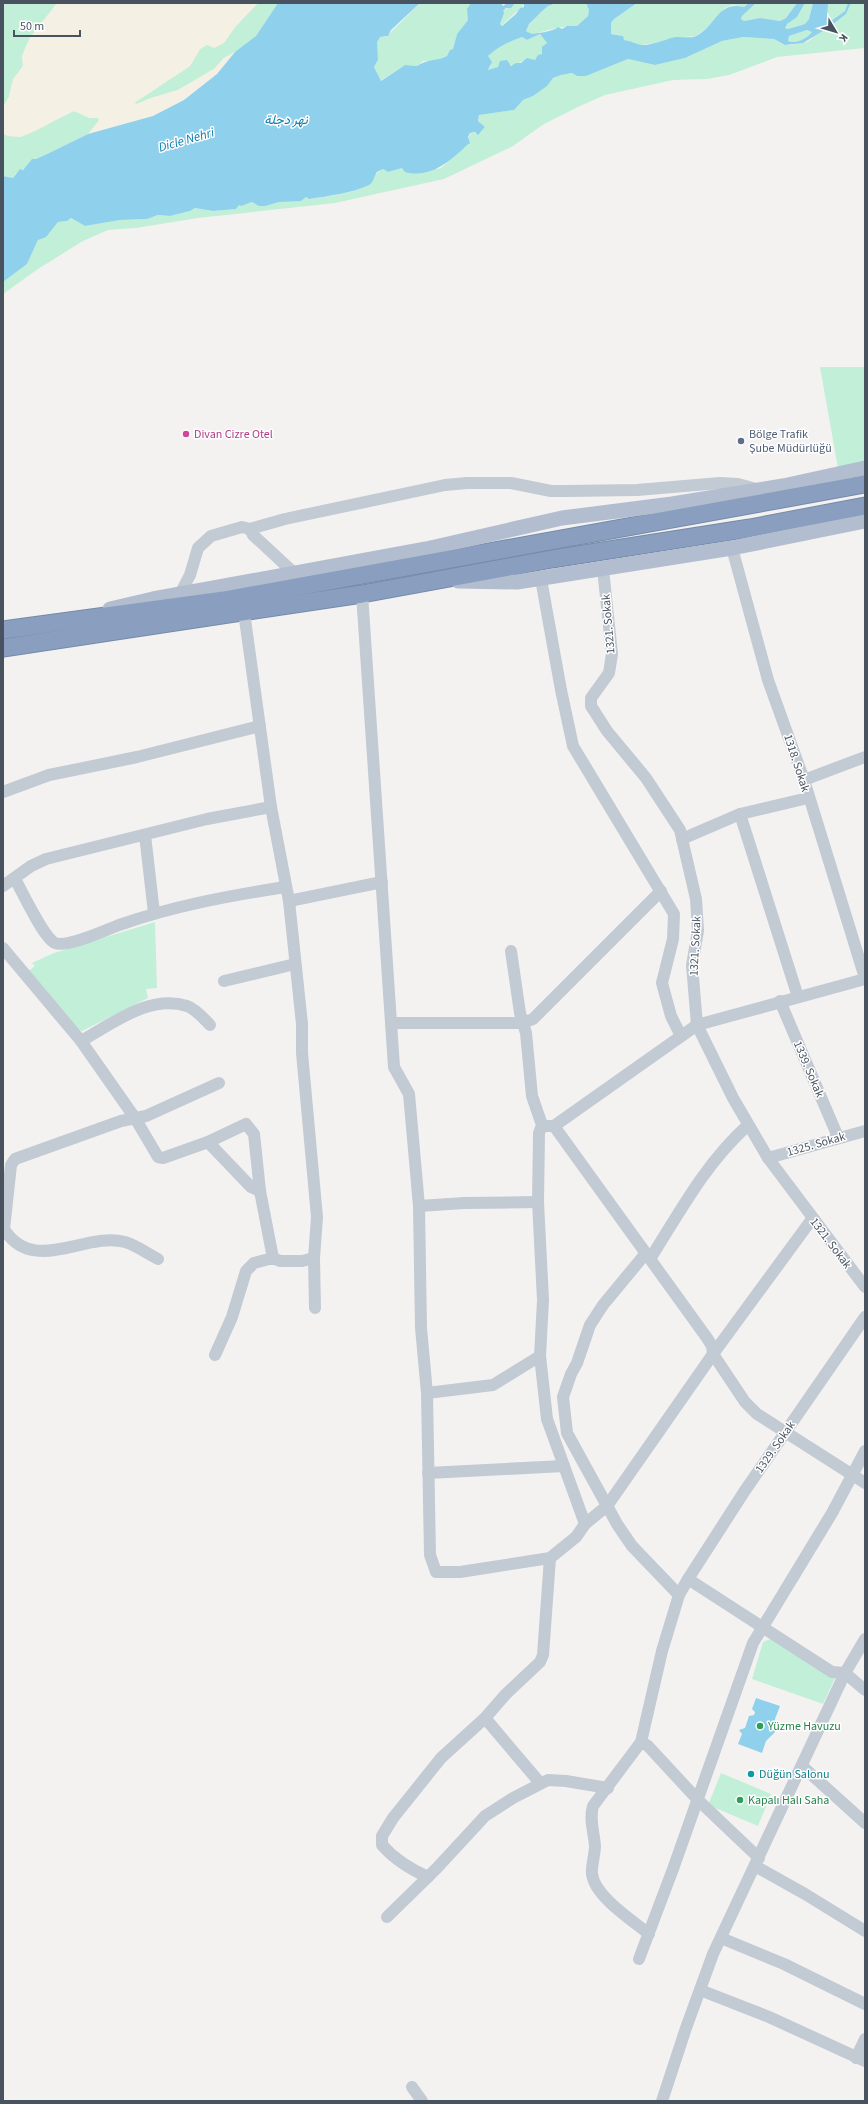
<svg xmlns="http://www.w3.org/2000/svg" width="868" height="2104" viewBox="0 0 868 2104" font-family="'Source Sans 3',Vazirmatn,sans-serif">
	<rect width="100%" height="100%" fill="#f4f2f1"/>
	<!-- green -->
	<g fill="#c2efd7">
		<polygon points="6,3 57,3 30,38 22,56 23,66 12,84 9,97 3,107 3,6"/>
		<polygon points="258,3 278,3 256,36 247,45 224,58 214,69 178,90 151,98 137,104 134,103 190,66 200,49 236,26"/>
		<polygon points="420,3 471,3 468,20 457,34 453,49 447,56 434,61 423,61 417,66 405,65 380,81 374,67 378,60 376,42 380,37 386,37"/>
		<polygon points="515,3 525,4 501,26 500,24 503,11"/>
		<path d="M557 3H586L589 10 588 16 577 26C562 25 547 31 532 34L526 31C529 22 540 12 548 6 551 4 554 5 557 3Z"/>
		<polygon points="637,3 749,3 744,7 732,5 725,8 707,28 696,36 671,38 665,41 642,45 624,40 620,35 611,34 611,23 614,19"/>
		<polygon points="756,3 797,3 786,18 780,21 760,18 744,21 741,19 742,16"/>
		<polygon points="805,3 813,3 809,19 805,24 788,29 785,28 786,24 797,17"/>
		<polygon points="828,3 848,3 848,5 845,11 827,24"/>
		<path d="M851 3H865V48L777 57 729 75 707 79 673 80 605 95 580 106 544 124 513 146 444 179 335 203 198 218 136 228 108 230 83 241 38 269 3 294V282L27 264 38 240 49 233 58 222 67 221 71 218 85 226 120 220 147 219 158 215 170 216 190 211 195 208 213 211 236 209 239 205 252 202C261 209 269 203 279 202 289 200 297 202 306 197L309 199C327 196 349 195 365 186 373 181 374 173 383 169L388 172 402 168 420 172 441 168 461 151 471 133H480L485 127 478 121 479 115 512 110 523 100 533 96 553 78 561 75 572 73 577 76H586L628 59 655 65 685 58 722 41 743 37 774 39 785 45H791L807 42 846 14Z"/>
		<path d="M807 30 812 31 813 33C807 39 796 44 788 41L789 36Z"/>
		<path d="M540 34 547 43 542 50V54L535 60 523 61 513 66 508 63 488 71 491 65 488 56C500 46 507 42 522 37L527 40Z"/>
		<polygon points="74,111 90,118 98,118 100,121 88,134 28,163 27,167 16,173 13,178 3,176 3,134 21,137"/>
		<polygon points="820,367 865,367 865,468 839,474"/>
		<polygon points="155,922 157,988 146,989 148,998 82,1031 75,1028 27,972 35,966 32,963 54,953"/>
		<polygon points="772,1638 835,1678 823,1704 752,1679 763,1642"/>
		<polygon points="721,1773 771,1794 758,1826 708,1805"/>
	</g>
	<!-- sand -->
	<path fill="#f4f0e3" d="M57 3H258L236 26 224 43 214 48 207 45 200 49 190 66 134 103 137 104 151 98 178 90 214 69 224 58 235 52 217 74 184 100 153 116 88 134 99 120 98 118H90L74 111C54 118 24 145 3 134V107L9 97 13 79 23 66C20 40 44 23 57 3Z"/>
	<!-- water -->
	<g fill="#8fd1ec" fill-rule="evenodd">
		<path d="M278 3H420L391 30 388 36 380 37 377 42 378 60 374 67 381 81 405 65 417 66C427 59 438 61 447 56L450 50 453 49 457 34 468 20 467 9 471 3H501L503 6 507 3H515L511 8H506L503 11 504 13 500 24 502 26 516 14 520 8 524 7V3H557L548 6 541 12 529 24 526 31 532 34C539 33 554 31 558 27L562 29 567 26H577L588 16 589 10 586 3H637L614 19 611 23V34L623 36 624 40C630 41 637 44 642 45 647 46 666 40 671 38 680 35 690 40 698 35 717 24 718 1 744 7L749 3H756L742 16 741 19 744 21 760 18 780 21 786 18 797 3H805L797 17 787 24 785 28 788 29 805 24 809 19 813 3H828L827 24 845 11 848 3H851L846 14 828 28 803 43 785 45 774 39 743 37 722 41 685 58 655 65 628 59 586 76H577L572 73 561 75 553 78 547 86 533 96 523 100 514 110 479 115 478 121 485 127 478 135 475 132 470 133 468 137 470 143C466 145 464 148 461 151 445 165 428 178 405 172L402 168 388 172 383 169 377 172C374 176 374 182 369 185 352 193 329 196 309 199L306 197 301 201 279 202 265 206H259L252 202 241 206 239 205 236 209 213 211 195 208 190 211 170 216 158 215 147 219 120 220 85 226 71 218 67 221 58 222 46 237 38 240 27 264 3 282V176L13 178 20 169 23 170 32 159H36L47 154 88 134 153 116 184 100 217 74 235 52 256 36ZM807 30 812 32C807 39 796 44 788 41L789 36ZM540 34 547 43 542 47V54L538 55 535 60 527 58 521 63H516L511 66 507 60 500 61 498 67 488 70 492 62 488 56C499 46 508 42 522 37L527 40Z"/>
		<polygon points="756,1698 780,1706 775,1719 775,1732 766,1741 762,1753 738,1744 742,1734 739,1730 745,1728 749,1716 754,1715 755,1712 752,1709"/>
	</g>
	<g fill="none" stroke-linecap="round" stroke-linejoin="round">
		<!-- highway casing -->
		<g stroke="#758aab" stroke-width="19">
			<g id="highway">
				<polyline points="3,630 224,600 865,484"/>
				<polyline points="3,648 362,594 552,559 750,528 865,506"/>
			</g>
		</g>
		<!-- minor -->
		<g stroke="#c2cad3" stroke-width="12">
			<polyline points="250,529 253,535 294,573"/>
			<polyline points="732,548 768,680 804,780 865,978"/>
			<polyline points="603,569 612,654 609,673 591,698 591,706 607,731 646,778 680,830 696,899 698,931 692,965 697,1025 733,1098 768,1158 865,1287"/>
			<polyline points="541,579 561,690 573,746 674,914 673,939 662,983 671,1016 681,1036"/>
			<polyline points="180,594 190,575 198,548 211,536 242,527 250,529 285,519 445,485 467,483 511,483 551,491 567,491 637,490 720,483 738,484 756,489"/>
			<polyline points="362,594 394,1067 409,1094 419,1206 421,1328 427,1393 430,1555 436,1572 460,1572 550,1558 576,1537 585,1524 607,1506 713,1354 812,1219"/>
			<polyline points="244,612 271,807 289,901 302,1024 302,1053 317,1217 314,1258 315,1308"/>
			<polyline points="804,780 865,757"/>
			<polyline points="3,792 49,775 137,757 260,726"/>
			<polyline points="740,814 798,997"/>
			<polyline points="145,835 154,913"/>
			<polyline points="682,839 740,814 808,798"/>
			<path d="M15 879C23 893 43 937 55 943 67 948 106 930 119 925 173 906 228 896 285 887"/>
			<polyline points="3,886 31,866 46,859 207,819 271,807"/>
			<polyline points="289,901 382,882"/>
			<polyline points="3,948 81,1041 135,1118 158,1157 163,1158 208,1142 246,1124 254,1134 260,1191 273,1258"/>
			<polyline points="511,951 520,1013 526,1033 532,1096 542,1125 539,1133 538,1202 543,1300 540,1356 547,1419 585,1524"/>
			<polyline points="224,981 295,964"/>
			<polyline points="780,1001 838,1137"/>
			<polyline points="391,1023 523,1023 533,1019 661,891"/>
			<path d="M81 1041C112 1024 149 994 187 1006 196 1009 204 1019 210 1025"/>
			<polyline points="547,1126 554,1126 697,1025 865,979"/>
			<polyline points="554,1126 707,1338 712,1346 713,1354 745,1402 757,1414 865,1483"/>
			<polyline points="208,1142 251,1187 260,1191"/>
			<polyline points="768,1158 865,1131"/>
			<polyline points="419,1206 464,1203 538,1202"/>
			<polyline points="646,1253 603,1305 590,1325 577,1363 571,1374 563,1397 567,1433 617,1524 632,1546 679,1595"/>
			<path d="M158 1259C148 1254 136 1245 125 1242 86 1231 33 1276 4 1229L11 1165 15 1159 121 1121 146 1116 219 1083"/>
			<path d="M650 1259C681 1210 705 1164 748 1125"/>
			<polyline points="215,1355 232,1317 246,1271 254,1263 273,1258 280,1261 302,1261 314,1258"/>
			<polyline points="427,1393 493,1385 540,1356"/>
			<polyline points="428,1473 564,1466"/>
			<polyline points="688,1579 832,1672 845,1673 865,1690"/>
			<polyline points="485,1718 540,1783"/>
			<polyline points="641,1742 648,1746 698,1800 759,1858"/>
			<polyline points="802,1766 865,1823"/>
			<polyline points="755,1866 805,1894 865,1931"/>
			<path d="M428 1877C410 1869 395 1860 382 1845V1836L393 1818 441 1758 485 1718 506 1694 540 1662 543 1655 550 1558"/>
			<polyline points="387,1917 436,1869 485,1816 513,1798 548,1780 566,1781 608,1788"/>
			<path d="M649 1934C632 1920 595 1897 592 1874 591 1867 595 1854 595 1846 594 1832 589 1820 593 1806L641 1742 662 1651 679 1595 688 1579 744 1492 865 1317"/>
			<polyline points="721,1938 784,1964 865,2004"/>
			<polyline points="639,1959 673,1869 753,1643 832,1513 865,1451"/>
			<polyline points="700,1990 769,2017 865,2061"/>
			<polyline points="856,2058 865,2039"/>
			<polyline points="412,2087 422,2101"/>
			<polyline points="662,2101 686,2028 713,1954 845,1673 865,1639"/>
		</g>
		<!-- major -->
		<g stroke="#b2becf" stroke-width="15">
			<polyline points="458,581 517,582 732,548 865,521"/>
			<polyline points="110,609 153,599 426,549 562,518 672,504 783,486 865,468"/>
		</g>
		<!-- highway -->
		<use href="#highway" stroke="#8a9fbf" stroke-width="17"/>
	</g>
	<!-- markers -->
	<circle fill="#d1479c" stroke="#fff" stroke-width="1.5" cx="186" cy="434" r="4"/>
	<circle fill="#5c6f8a" stroke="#fff" stroke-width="1.5" cx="741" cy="441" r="4"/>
	<g fill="#2e9e5b" stroke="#fff" stroke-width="1.5">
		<circle cx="760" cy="1726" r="4"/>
		<circle cx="740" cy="1800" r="4"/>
	</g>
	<circle fill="#0f9aa8" stroke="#fff" stroke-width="1.5" cx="751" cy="1774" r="4"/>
	<g text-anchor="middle" stroke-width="3" stroke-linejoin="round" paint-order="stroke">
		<!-- hotel labels -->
		<g font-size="12" fill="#b23c85" stroke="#fff" text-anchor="start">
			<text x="194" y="438">Divan Cizre Otel</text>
		</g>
		<!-- service labels -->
		<g font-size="12" fill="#4e5e75" stroke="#fff" text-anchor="start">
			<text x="749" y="438">Bölge Trafik<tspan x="749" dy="14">Şube Müdürlüğü</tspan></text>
		</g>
		<!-- street labels -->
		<g font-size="12" fill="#49535f" stroke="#fff">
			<text transform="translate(608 624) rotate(-95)" y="4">1321. Sokak</text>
			<text transform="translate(797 763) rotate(72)" y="4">1318. Sokak</text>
			<text transform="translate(695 946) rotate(-87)" y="4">1321. Sokak</text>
			<text transform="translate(809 1069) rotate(67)" y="4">1339. Sokak</text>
			<text transform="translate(816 1144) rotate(-16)" y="4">1325. Sokak</text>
			<text transform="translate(831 1243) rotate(53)" y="4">1321. Sokak</text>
			<text transform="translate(775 1447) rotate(-55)" y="4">1329. Sokak</text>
		</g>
		<!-- leisure labels -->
		<g font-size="12" fill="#27864d" stroke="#fff" text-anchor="start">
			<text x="768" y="1730">Yüzme Havuzu</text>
			<text x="748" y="1804">Kapalı Halı Saha</text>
		</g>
		<!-- culture labels -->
		<g font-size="12" fill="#0d838f" stroke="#fff" text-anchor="start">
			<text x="759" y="1778">Düğün Salonu</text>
		</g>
		<!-- water labels -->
		<g font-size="13" font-style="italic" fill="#0e7ead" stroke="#fff">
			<text x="286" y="124">نهر دجلة</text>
			<text transform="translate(186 139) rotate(-16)" y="5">Dicle Nehri</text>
		</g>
	</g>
	<!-- border -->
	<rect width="868" height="2104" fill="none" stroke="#49535f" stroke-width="8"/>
	<!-- north arrow -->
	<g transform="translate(836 32) rotate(128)" stroke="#ffffff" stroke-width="3" paint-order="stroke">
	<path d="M0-3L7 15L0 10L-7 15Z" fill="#49535f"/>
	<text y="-6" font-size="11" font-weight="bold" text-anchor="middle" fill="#49535f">K</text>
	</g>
	<!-- scale -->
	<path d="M14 30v6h66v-6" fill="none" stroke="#49535f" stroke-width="2"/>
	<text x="20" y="30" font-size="12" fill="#49535f" stroke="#ffffff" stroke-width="3" paint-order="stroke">50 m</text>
</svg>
